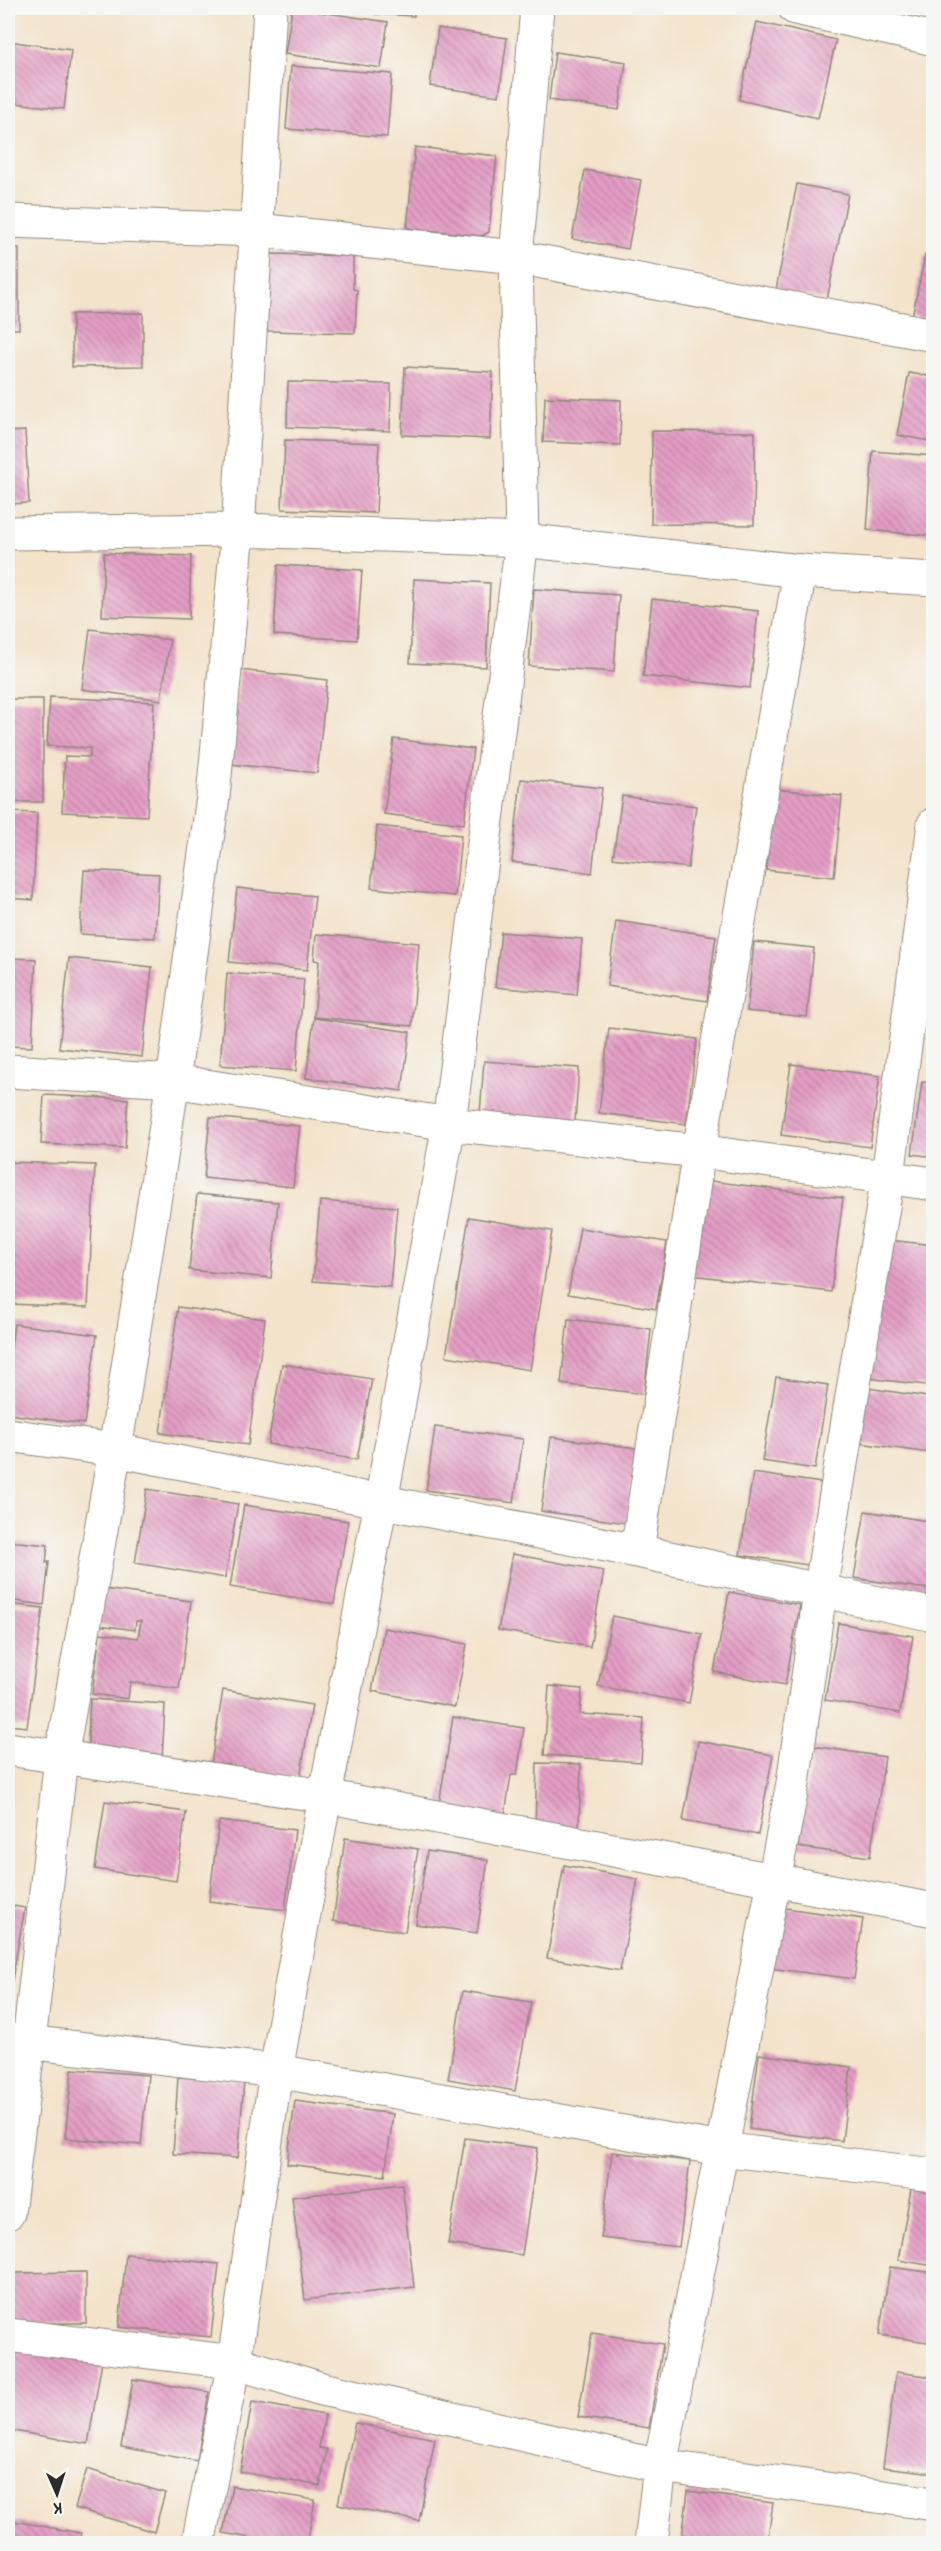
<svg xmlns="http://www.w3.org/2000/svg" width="941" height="2551" viewBox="0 0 941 2551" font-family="'Patrick Hand',sans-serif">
	<defs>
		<pattern id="building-back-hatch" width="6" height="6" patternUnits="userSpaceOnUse" patternTransform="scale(1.5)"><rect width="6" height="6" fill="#e49dc5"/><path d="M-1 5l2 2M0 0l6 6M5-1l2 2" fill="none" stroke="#b980a0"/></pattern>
	</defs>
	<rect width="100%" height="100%" fill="#f6f6f2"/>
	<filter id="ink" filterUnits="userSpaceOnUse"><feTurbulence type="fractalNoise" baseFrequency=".0167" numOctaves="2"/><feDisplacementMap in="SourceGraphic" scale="12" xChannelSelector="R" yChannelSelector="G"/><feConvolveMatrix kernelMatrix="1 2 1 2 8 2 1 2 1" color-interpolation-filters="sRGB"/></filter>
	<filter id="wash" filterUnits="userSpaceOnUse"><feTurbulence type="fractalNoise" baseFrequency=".008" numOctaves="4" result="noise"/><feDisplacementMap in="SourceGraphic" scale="24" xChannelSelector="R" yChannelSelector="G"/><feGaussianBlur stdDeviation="1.35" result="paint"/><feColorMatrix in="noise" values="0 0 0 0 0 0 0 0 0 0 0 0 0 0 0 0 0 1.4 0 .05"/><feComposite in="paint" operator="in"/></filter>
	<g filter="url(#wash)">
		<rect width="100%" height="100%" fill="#f3e3cb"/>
		<g id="blocks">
			<!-- building -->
			<g fill="url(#building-back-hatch)">
				<polygon points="292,8 388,22 381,68 285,54"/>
				<polygon points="376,8 414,8 414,16 375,14"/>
				<polygon points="757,22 836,40 818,118 739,100"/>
				<polygon points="438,28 507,38 499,96 430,86"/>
				<polygon points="8,41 71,50 64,109 8,102"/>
				<polygon points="555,52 626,62 619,110 549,100"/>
				<polygon points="291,66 392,74 387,137 286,129"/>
				<polygon points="415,147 497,156 489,232 482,236 407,228"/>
				<polygon points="585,170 641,180 628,249 572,239"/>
				<polygon points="797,184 848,194 827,300 776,290"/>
				<rect x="8" y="248" width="11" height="81"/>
				<polygon points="270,254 353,256 353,289 357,290 355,333 267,331"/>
				<polygon points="925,255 934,257 934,321 912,317"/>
				<polygon points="143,313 143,366 72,367 72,314"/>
				<polygon points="405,367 493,372 490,439 402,435"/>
				<polygon points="909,373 934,377 934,442 897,435"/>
				<polygon points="288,382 391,384 390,431 287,427"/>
				<polygon points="545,397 621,400 620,445 543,442"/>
				<polygon points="25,431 29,503 8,504 8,432"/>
				<polygon points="652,431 755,432 754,525 651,524"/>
				<polygon points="285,440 379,443 376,513 282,509"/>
				<polygon points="873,451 934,456 934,536 867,530"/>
				<polygon points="104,553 191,556 189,619 102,616"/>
				<polygon points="278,565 362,570 357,640 274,635"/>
				<polygon points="414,579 490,583 486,667 410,663"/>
				<polygon points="534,589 619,595 614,672 529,666"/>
				<polygon points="652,599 758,611 750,688 643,676"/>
				<polygon points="90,629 170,640 161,700 82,689"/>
				<polygon points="240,670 327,680 317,773 230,764"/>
				<polygon points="50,697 154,702 147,816 62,812 65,756 90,757 90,748 47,746"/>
				<rect x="8" y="699" width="35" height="103"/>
				<polygon points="394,739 473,749 464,824 384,814"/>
				<polygon points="521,779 602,788 592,873 512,862"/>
				<polygon points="775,789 842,796 834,877 766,870"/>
				<polygon points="622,796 696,806 688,868 613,858"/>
				<polygon points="8,812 37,813 33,900 8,898"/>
				<polygon points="377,826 461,835 455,896 371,888"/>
				<polygon points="84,870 159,874 155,938 80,934"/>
				<polygon points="237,888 315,896 307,970 229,962"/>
				<polygon points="616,921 716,936 707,1001 607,986"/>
				<polygon points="501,932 582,939 577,995 495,987"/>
				<polygon points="316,934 419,943 412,1026 314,1017 319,961 314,960"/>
				<polygon points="754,942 814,948 807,1017 747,1011"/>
				<polygon points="8,958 36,959 32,1047 8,1046"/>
				<polygon points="69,958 152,967 142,1057 59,1048"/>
				<polygon points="227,973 304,979 296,1071 220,1065"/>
				<polygon points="314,1018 410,1032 402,1091 306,1078"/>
				<polygon points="609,1028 697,1039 686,1124 599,1113"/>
				<polygon points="484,1061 579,1068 575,1121 480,1114"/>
				<polygon points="791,1064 880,1076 870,1147 781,1135"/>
				<polygon points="922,1082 934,1083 934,1157 912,1154"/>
				<polygon points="44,1095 128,1099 125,1148 41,1144"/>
				<polygon points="210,1117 300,1126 293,1187 204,1178"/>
				<polygon points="8,1162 95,1165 88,1307 8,1304"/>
				<polygon points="703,1180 843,1198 831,1292 691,1275"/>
				<polygon points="197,1194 278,1202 271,1278 189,1270"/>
				<polygon points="320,1201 397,1207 390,1287 313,1281"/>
				<polygon points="469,1217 552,1231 530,1370 446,1356"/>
				<polygon points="580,1228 667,1242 656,1309 568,1294"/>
				<polygon points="888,1240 934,1245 934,1386 867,1378"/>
				<polygon points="178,1307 265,1319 248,1445 160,1433"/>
				<polygon points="568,1319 651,1329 644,1394 561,1384"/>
				<polygon points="14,1324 97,1335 84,1424 8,1414 8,1370"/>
				<polygon points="282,1364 372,1379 357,1460 268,1444"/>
				<polygon points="776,1377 828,1385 815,1469 762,1461"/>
				<polygon points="861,1387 934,1398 934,1424 929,1453 853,1442"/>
				<polygon points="435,1427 523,1439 514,1503 426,1490"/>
				<polygon points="551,1437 636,1448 626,1523 541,1511"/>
				<polygon points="753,1473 821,1483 808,1565 740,1555"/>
				<polygon points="147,1489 238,1504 225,1578 135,1563"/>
				<polygon points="244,1505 348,1521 334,1604 230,1587"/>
				<polygon points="865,1511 934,1522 934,1590 854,1578"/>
				<polygon points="8,1541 48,1545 46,1563 49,1562 44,1605 8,1600"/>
				<polygon points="512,1554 604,1571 590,1647 498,1630"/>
				<polygon points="104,1589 191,1601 179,1689 130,1682 128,1699 92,1694 100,1633 138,1638 141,1621 136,1621 135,1630 99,1625"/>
				<polygon points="729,1592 800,1605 785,1685 714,1672"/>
				<polygon points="8,1604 43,1608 27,1727 8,1725"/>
				<polygon points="612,1616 702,1634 689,1703 598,1686"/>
				<polygon points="838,1623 913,1636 900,1713 825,1700"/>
				<polygon points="384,1628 467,1644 455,1707 372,1691"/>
				<polygon points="549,1686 582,1689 580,1714 644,1718 641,1762 544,1755"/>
				<polygon points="223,1690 312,1705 300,1778 211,1764"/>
				<polygon points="90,1699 165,1704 162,1761 87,1757"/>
				<polygon points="453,1717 524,1728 517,1775 511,1775 504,1821 438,1811"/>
				<polygon points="698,1741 773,1755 758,1835 683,1821"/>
				<polygon points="813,1746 885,1757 870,1857 798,1847"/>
				<polygon points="537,1763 581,1764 579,1828 535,1826"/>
				<polygon points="105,1801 186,1812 176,1881 95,1869"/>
				<polygon points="219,1821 295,1830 285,1910 209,1901"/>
				<polygon points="345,1838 418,1849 405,1932 333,1921"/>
				<polygon points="427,1851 488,1860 477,1933 416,1924"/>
				<polygon points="564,1865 638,1879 620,1971 547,1958"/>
				<polygon points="8,1905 25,1908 9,1996 8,1996"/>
				<polygon points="778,1907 863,1919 854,1979 769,1968"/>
				<polygon points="463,1991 531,2002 515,2091 448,2079"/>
				<polygon points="759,2054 851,2067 842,2141 749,2129"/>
				<polygon points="72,2069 148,2075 141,2145 65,2138"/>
				<polygon points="178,2077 244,2081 238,2158 173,2154"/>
				<polygon points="295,2101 393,2114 385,2176 287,2164"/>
				<polygon points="465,2138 538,2148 522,2255 448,2244"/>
				<polygon points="612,2152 690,2161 679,2247 601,2238"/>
				<polygon points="402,2184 414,2287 305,2300 292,2197"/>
				<polygon points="911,2189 934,2193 934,2266 898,2260"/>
				<polygon points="126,2254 219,2264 211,2337 119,2327"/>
				<polygon points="890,2267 934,2273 934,2343 879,2335"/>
				<polygon points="86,2272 86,2323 11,2323 10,2273"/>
				<polygon points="592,2333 663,2344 649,2428 578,2417"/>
				<polygon points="14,2347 102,2361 88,2444 8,2430 8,2386"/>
				<polygon points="896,2372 934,2377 934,2473 883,2467"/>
				<polygon points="133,2379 209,2392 197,2461 121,2447"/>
				<polygon points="252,2402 325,2415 319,2448 327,2449 320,2486 240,2472"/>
				<polygon points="355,2423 435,2439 419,2521 338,2504"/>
				<polygon points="87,2469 165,2493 154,2532 75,2508"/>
				<polygon points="232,2486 315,2500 307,2544 284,2544 223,2533"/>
				<polygon points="688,2491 773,2503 767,2544 681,2544"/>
				<polygon points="8,2520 81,2533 79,2544 8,2544"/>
			</g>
		</g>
	</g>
	<g filter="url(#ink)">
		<use href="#blocks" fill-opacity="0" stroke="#8f877b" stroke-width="1.5"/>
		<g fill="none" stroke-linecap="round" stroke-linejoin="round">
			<!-- street casing -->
			<g stroke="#8f877b" stroke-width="35">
				<g id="street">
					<polyline points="795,8 934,39"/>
					<polyline points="8,221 256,230 516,257 934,335"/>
					<polyline points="8,533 238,530 522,540 800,571 934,579"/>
					<polyline points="8,1071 173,1081 449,1124 699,1151 934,1184"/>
					<polyline points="8,1435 115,1450 637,1551 934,1615"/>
					<polyline points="637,1551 699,1151 800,571"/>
					<polyline points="8,1749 325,1796 934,1910"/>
					<polyline points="9,2040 276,2071 721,2149 934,2175"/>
					<polyline points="8,2213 29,2042 61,1758 115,1450 173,1081 213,797 238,530 270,8"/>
					<polyline points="8,2335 234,2362 322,2389 660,2466 934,2504"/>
					<polyline points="198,2544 234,2362 276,2071 325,1796 381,1502 449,1124 522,540 516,257 537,8"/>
					<polyline points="651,2544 660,2466 793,1783 820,1592 888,1176 934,824"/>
				</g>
			</g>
			<!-- street -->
			<use href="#street" stroke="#fff" stroke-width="33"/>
		</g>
	</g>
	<!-- margin -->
	<rect width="941" height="2551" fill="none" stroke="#f6f6f2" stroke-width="30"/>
	<!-- north arrow -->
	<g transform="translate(57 2494) rotate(177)" stroke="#f6f6f2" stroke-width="4.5" paint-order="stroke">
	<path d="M0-4.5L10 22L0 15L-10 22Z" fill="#2b2b2b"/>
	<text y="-9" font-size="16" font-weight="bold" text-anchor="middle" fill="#2b2b2b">K</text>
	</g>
</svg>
